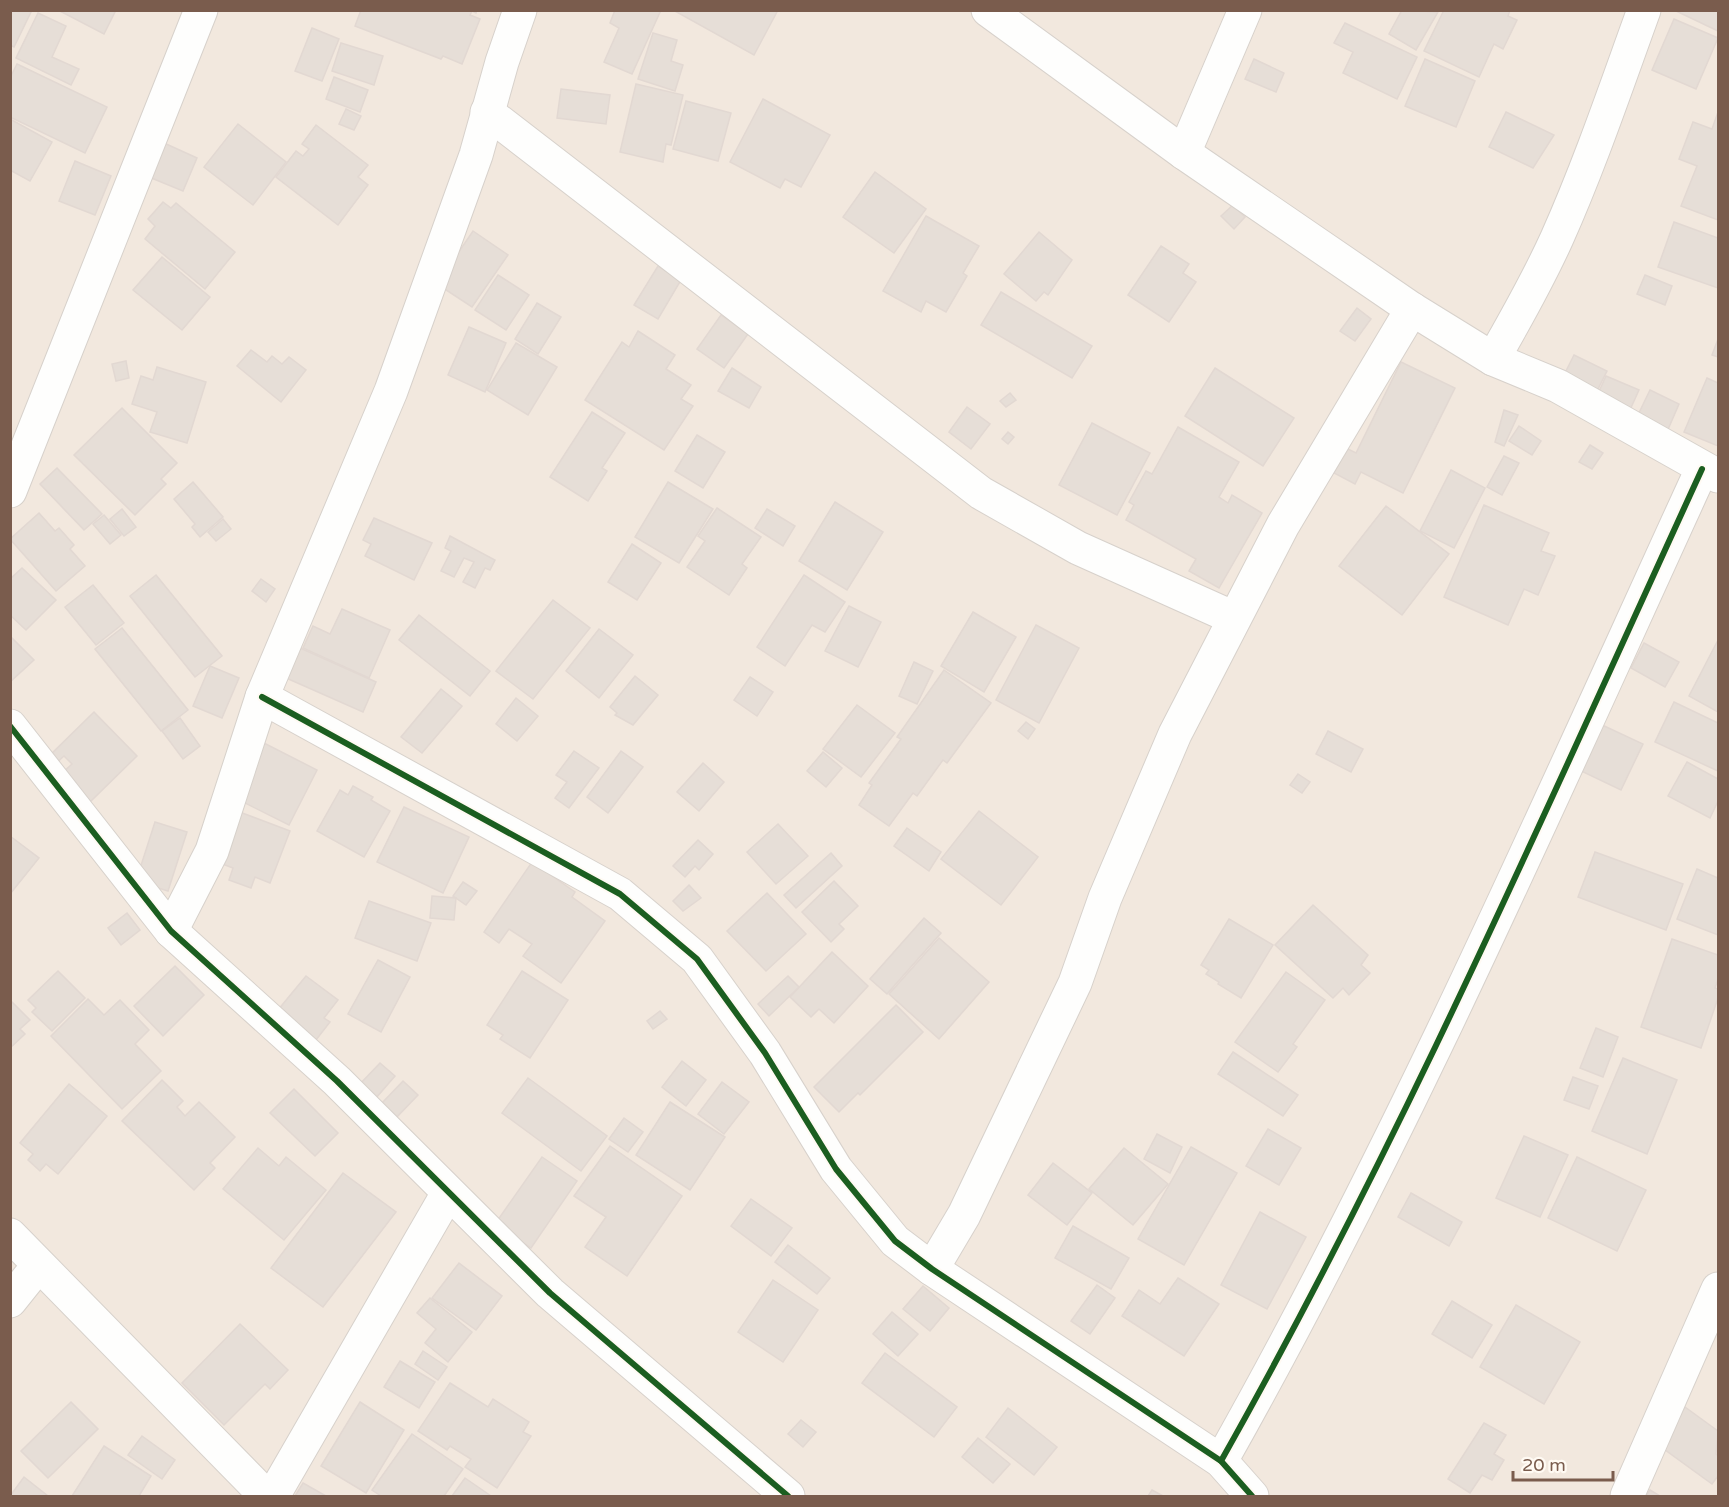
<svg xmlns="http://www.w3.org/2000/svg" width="1729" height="1507" viewBox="0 0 1729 1507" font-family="'Varela Round',sans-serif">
	<rect width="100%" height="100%" fill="#f9f5f0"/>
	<!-- residential -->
	<rect fill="#f2e8de" x="11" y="11" width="1707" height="1485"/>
	<!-- building -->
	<g fill="#e6ded7" stroke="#e2d8d2" stroke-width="1.5">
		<polygon points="10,10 32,10 14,47 10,45"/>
		<polygon points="58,10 116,10 104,34"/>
		<polygon points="361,10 477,10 476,13 472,11 470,15 480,19 462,64 443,56 441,59 355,26"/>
		<polygon points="615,10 661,10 632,74 604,62 619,28 610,23"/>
		<polygon points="673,10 778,10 754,55"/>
		<polygon points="1402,10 1438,12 1416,50 1389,34"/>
		<polygon points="1444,10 1510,10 1508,16 1517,20 1503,49 1494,44 1479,77 1424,51"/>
		<polygon points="1674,10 1718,10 1718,31"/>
		<polygon points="38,13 66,26 52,57 79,69 71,85 16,58"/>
		<polygon points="1674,19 1718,38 1696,89 1652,70"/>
		<polygon points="1345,23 1417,57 1397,99 1343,73 1353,52 1334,43"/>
		<polygon points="312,28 339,39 322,81 295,71"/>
		<polygon points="653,33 677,40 671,61 683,65 675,91 638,79"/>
		<polygon points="341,43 383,56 374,85 332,71"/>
		<polygon points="1254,59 1284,73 1276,92 1245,79"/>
		<polygon points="1425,59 1475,81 1456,127 1405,106"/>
		<polygon points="17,64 107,107 85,153 10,117 10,78"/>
		<polygon points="334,77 368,90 360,112 326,99"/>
		<polygon points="636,84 683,95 671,145 666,144 663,162 620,152"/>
		<polygon points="561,89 610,95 606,124 557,118"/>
		<polygon points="763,99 830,135 801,187 785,179 780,188 730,162"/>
		<polygon points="686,101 731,113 718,161 673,149"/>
		<polygon points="346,109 361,116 354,130 339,124"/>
		<polygon points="1506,112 1554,135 1533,168 1489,147"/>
		<polygon points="1718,112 1718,220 1681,206 1697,166 1679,159 1693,122 1712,129"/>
		<polygon points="10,119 52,142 30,181 10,170"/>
		<polygon points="238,124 286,162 253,205 204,167"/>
		<polygon points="316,125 368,165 358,177 368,185 338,225 276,177 296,151 303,156 309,149 302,144"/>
		<polygon points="164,143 197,158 183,191 149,177"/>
		<polygon points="75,161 111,176 95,215 59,201"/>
		<polygon points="875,172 926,209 894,253 843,217"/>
		<polygon points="163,202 171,208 176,203 235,252 205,289 145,239 155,226 148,219"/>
		<polygon points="1233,205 1245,217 1234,229 1221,216"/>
		<polygon points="926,216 979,246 963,273 967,276 946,312 926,301 921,312 883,291"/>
		<polygon points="1674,222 1718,238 1718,288 1658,267"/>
		<polygon points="473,231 508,255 472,307 437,284"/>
		<polygon points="1039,232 1072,260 1048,295 1044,292 1036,301 1004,274"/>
		<polygon points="1161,246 1189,264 1183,273 1196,282 1169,322 1128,295"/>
		<polygon points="162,257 210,297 182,330 133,290"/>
		<polygon points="658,266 681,280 658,319 634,305"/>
		<polygon points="498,275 529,295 506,330 475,310"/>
		<polygon points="1645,275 1672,286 1665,305 1637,294"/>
		<polygon points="1001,292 1092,346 1072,378 981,325"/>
		<polygon points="537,303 561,317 538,354 515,339"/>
		<polygon points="1357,308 1371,319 1355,341 1340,331"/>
		<polygon points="721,315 748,334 724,368 697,349"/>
		<polygon points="469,327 506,343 485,392 448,375"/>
		<polygon points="638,331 675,355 666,369 691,385 681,399 693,406 664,450 585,400 622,342 629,347"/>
		<polygon points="1718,339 1718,357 1712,355"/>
		<polygon points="516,343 557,367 528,415 487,390"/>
		<polygon points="251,350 267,362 272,356 282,364 289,357 306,370 281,402 237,366"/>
		<polygon points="1574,355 1607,371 1595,395 1564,375"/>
		<polygon points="126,361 129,378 116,381 112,364"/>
		<polygon points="1401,362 1455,388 1403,493 1361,472 1355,484 1334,473 1346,448 1356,453"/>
		<polygon points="157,367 206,382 187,443 150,432 157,412 132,404 141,376 153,380"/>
		<polygon points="732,368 761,387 749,408 718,391"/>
		<polygon points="1215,368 1294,418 1263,466 1185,416"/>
		<polygon points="1606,376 1639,390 1629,412 1596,398"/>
		<polygon points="1707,378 1718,383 1718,446 1684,432"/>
		<polygon points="1650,390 1679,404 1666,434 1635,421"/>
		<polygon points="1010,393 1016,400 1006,407 1000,401"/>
		<polygon points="967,407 990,424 971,449 949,432"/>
		<polygon points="122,408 177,463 161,479 166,484 135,515 74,455"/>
		<polygon points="1504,410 1518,415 1504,446 1495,442"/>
		<polygon points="592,412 625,433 602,468 607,471 588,501 550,477"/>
		<polygon points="1092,423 1150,453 1117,515 1059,485"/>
		<polygon points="1519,426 1541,441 1532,455 1509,441"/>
		<polygon points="1178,427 1239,462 1219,497 1228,503 1232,495 1262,513 1219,588 1189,571 1196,559 1126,520 1134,505 1129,502 1146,471 1152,474"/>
		<polygon points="1008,432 1014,437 1008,444 1002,439"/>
		<polygon points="697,435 725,452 703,488 675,471"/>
		<polygon points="1590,445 1603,453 1592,469 1579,462"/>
		<polygon points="1504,456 1519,463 1502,495 1487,487"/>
		<polygon points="57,468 102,514 84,530 40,484"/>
		<polygon points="1451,470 1485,488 1454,548 1420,531"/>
		<polygon points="193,482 223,517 200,537 192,527 195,524 174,499"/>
		<polygon points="668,482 713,509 679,563 635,537"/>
		<polygon points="835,502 883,532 847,590 799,561"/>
		<polygon points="1484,505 1549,533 1541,551 1555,556 1538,595 1524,589 1508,625 1444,597"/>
		<polygon points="1386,506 1449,554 1402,615 1339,566"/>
		<polygon points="717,508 761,537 742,564 747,568 729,595 687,567 705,541 698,536"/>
		<polygon points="122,509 136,527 124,536 110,519"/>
		<polygon points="767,509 795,526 783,546 755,528"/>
		<polygon points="39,513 55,531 59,528 74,545 70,549 85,566 56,591 10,539"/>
		<polygon points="104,515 121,535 110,544 93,524"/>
		<polygon points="374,518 432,543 414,580 365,556 371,544 363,540"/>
		<polygon points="223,519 231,529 216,541 208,532"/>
		<polygon points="450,536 495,560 490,570 485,568 475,588 463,582 474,562 464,558 454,577 441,571 451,551 445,548"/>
		<polygon points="632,544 661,563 637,600 608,582"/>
		<polygon points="22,568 56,600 26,630 10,615 10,579"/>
		<polygon points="156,575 222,656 195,677 130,596"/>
		<polygon points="804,575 845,602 825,632 812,625 785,666 757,647"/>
		<polygon points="261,579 275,589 266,602 252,591"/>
		<polygon points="93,585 124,623 96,645 65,607"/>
		<polygon points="553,600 590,628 533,699 496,671"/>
		<polygon points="849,606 881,622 858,667 825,651"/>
		<polygon points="342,609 390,630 369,678 303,648 313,626 330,634"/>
		<polygon points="973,612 1016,637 984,692 941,666"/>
		<polygon points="419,615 490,671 470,696 399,640"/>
		<polygon points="1036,625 1079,648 1039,723 996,700"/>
		<polygon points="122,628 188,710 161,731 95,649"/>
		<polygon points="599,629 633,655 599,698 566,671"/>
		<polygon points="10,636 34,660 10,682"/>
		<polygon points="1718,640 1718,712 1689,696"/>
		<polygon points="289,643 376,682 363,712 275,673"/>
		<polygon points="1644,643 1679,662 1665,687 1631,668"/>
		<polygon points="914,662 933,671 917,704 899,696"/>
		<polygon points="210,666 239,678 222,718 193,706"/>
		<polygon points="944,670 991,703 947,763 943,760 917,796 913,793 889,826 859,805 872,785 869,783 901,739 897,737"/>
		<polygon points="635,676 658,695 633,725 615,715 617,713 610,707"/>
		<polygon points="750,677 773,692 757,716 734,700"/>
		<polygon points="441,689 462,706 422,753 401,737"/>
		<polygon points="516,698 538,716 517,741 496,724"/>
		<polygon points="1674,702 1718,723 1718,771 1655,742"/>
		<polygon points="857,705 895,733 861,777 823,749"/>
		<polygon points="94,712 137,756 89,803 61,774 72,764 64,756 53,766 46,759"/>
		<polygon points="180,718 200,746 183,759 162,731"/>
		<polygon points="1026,722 1035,729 1028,739 1018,731"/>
		<polygon points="1600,724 1643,744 1621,790 1579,770"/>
		<polygon points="1328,731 1363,749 1351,772 1316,754"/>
		<polygon points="258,740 317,770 289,825 235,798"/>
		<polygon points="574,751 599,768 569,808 555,798 567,782 556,775"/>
		<polygon points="621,751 643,767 608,813 587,797"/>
		<polygon points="823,752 842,768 826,787 807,771"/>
		<polygon points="1687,762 1718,779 1718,801 1710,818 1668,796"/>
		<polygon points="703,763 724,782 699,811 677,792"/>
		<polygon points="1298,774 1310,782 1302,793 1290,785"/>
		<polygon points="353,786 373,797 371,800 390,811 364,857 317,831 340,790 348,795"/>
		<polygon points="404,807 469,837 443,893 377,862"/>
		<polygon points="237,811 290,831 270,883 255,877 251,888 229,880 233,868 217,862"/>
		<polygon points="979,811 1038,857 1001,905 941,859"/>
		<polygon points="155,822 187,832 168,891 136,881"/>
		<polygon points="778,824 808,856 776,884 747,852"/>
		<polygon points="907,828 941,852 929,871 894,846"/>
		<polygon points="10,836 39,858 10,894"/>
		<polygon points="698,840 713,854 699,870 695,866 685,877 673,866"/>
		<polygon points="1595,852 1683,884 1666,930 1578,897"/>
		<polygon points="831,853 842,866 796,908 784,895"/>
		<polygon points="532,862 575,892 572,897 605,921 561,983 523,956 532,944 509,929 499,943 484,932"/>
		<polygon points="1697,869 1718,878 1718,935 1677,919"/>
		<polygon points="834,881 858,906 839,924 844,929 831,942 802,912"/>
		<polygon points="463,882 477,891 466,905 453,896"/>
		<polygon points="689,885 701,898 683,911 673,901"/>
		<polygon points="767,893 806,934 766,971 727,931"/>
		<polygon points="432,896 456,898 454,920 430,918"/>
		<polygon points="369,901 431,923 417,961 355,938"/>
		<polygon points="1313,905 1368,955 1361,965 1370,973 1349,995 1343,988 1333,998 1275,945"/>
		<polygon points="127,913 140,930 121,945 108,928"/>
		<polygon points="924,918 941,933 887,994 870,979"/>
		<polygon points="1229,919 1273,945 1241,998 1218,984 1219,982 1206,974 1209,970 1201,965"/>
		<polygon points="939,938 989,982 939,1039 889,994"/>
		<polygon points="1672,939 1718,955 1718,979 1715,988 1718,989 1718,998 1701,1048 1641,1027"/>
		<polygon points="832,952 868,986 834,1023 819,1009 811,1017 790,997"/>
		<polygon points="378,960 410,977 381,1032 348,1014"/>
		<polygon points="175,966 204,995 163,1036 134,1006"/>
		<polygon points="58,971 85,998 52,1031 32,1012 36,1008 28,1000"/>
		<polygon points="522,971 568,1000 530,1058 500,1039 503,1035 487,1025"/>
		<polygon points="1286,972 1325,1000 1293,1044 1297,1047 1278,1072 1235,1042"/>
		<polygon points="306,976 338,1000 324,1018 330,1022 316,1040 278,1010"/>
		<polygon points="788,976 799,987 769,1016 758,1004"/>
		<polygon points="88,999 104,1015 120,1000 149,1030 135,1044 161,1071 122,1109 51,1036"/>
		<polygon points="10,1000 30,1020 20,1029 25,1034 10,1048"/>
		<polygon points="896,1005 923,1032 860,1095 858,1093 839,1112 814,1087"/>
		<polygon points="660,1011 667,1019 653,1029 647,1021"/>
		<polygon points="1596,1028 1618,1037 1603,1077 1580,1068"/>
		<polygon points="1233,1052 1298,1095 1283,1116 1218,1074"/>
		<polygon points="1623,1058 1677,1080 1647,1154 1592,1131"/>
		<polygon points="682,1061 706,1080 686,1106 662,1087"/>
		<polygon points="380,1063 395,1076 376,1098 360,1084"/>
		<polygon points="1573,1077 1598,1086 1589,1109 1564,1100"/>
		<polygon points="528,1078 607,1136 581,1171 502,1113"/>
		<polygon points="162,1080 183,1101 177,1107 185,1116 199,1102 235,1137 210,1163 215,1168 194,1190 122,1121"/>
		<polygon points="403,1081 418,1095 397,1117 382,1103"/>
		<polygon points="722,1082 749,1102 724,1134 698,1114"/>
		<polygon points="69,1084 107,1116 58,1174 46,1164 40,1171 28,1160 33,1154 20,1143"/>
		<polygon points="294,1089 338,1133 315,1156 270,1113"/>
		<polygon points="670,1102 725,1137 690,1190 636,1155"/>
		<polygon points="624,1118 643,1132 628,1152 609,1139"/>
		<polygon points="1268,1129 1301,1148 1279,1185 1246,1166"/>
		<polygon points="1157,1134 1182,1147 1170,1173 1144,1159"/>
		<polygon points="1524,1136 1568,1155 1540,1217 1496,1198"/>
		<polygon points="610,1146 682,1196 627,1276 585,1247 606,1217 574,1196"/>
		<polygon points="1191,1147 1237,1173 1184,1265 1138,1239"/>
		<polygon points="258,1148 279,1166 286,1157 326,1190 284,1240 223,1189"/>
		<polygon points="1124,1148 1168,1184 1133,1225 1089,1189"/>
		<polygon points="542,1157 577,1181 531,1248 495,1224"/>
		<polygon points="1577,1157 1646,1190 1617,1251 1548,1218"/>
		<polygon points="1053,1163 1092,1193 1067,1225 1028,1195"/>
		<polygon points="343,1173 396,1212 323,1307 271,1268"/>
		<polygon points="1411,1193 1462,1222 1449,1246 1398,1217"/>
		<polygon points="751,1199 792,1228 771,1256 731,1226"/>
		<polygon points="1260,1212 1306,1237 1267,1309 1221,1285"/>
		<polygon points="1073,1226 1129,1258 1111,1289 1055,1258"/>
		<polygon points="788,1245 830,1278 817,1294 775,1262"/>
		<polygon points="459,1263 502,1296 476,1330 432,1298"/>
		<polygon points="1178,1278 1219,1304 1184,1356 1122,1316 1139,1290 1160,1304"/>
		<polygon points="773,1280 818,1310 783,1362 738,1332"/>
		<polygon points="1097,1285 1115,1298 1090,1334 1071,1321"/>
		<polygon points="923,1286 949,1308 930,1331 903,1309"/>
		<polygon points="430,1298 472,1332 448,1362 425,1343 436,1329 417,1313"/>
		<polygon points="1452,1301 1492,1325 1472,1358 1432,1334"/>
		<polygon points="1516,1305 1580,1342 1544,1404 1480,1367"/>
		<polygon points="892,1312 918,1334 898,1356 873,1334"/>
		<polygon points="240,1324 288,1370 270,1389 265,1384 224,1425 182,1383"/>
		<polygon points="423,1351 447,1367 438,1380 415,1364"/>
		<polygon points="885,1353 957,1407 934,1437 862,1383"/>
		<polygon points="400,1361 435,1382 419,1408 384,1387"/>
		<polygon points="450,1383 488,1407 493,1399 529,1422 523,1432 531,1436 497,1488 465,1467 471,1459 450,1446 447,1450 418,1431"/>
		<polygon points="71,1402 98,1429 48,1478 21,1451"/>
		<polygon points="360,1402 404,1430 366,1493 321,1466"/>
		<polygon points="1685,1407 1718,1431 1716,1454 1718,1456 1718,1476 1712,1484 1657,1444"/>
		<polygon points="1008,1408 1057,1447 1034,1475 986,1437"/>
		<polygon points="801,1420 816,1432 803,1447 788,1434"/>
		<polygon points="1484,1423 1506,1435 1494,1454 1504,1460 1492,1480 1482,1475 1470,1493 1448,1479"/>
		<polygon points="412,1434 463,1469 444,1496 381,1496 372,1490"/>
		<polygon points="142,1436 175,1460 162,1479 128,1455"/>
		<polygon points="978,1438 1010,1464 993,1483 962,1457"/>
		<polygon points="104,1446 151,1476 139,1496 72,1496"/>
		<polygon points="24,1477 48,1496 10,1496"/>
		<polygon points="465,1478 491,1496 452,1496"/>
		<polygon points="303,1483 326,1496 295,1496"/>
		<polygon points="1152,1490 1163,1496 1148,1496"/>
		<polygon points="1650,1490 1660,1496 1646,1496"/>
	</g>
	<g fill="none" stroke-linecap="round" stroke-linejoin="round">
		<!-- minor casing -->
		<g stroke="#d7d1cb" stroke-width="35">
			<g id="minor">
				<polyline points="988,10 1184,153 1412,309 1493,359 1558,386 1718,476"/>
				<polyline points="487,112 981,493 1078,548 1234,618"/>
				<polyline points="1184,153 1245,10"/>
				<path d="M1493 359C1516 319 1538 280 1557 238 1590 164 1616 87 1644 10"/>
				<polyline points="10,491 201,10"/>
				<polyline points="262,697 620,894 697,959 765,1053 836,1169 895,1241 932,1269 1221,1461 1252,1496"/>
				<polyline points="10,726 171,931 337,1081 550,1293 788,1496"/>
				<polyline points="171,931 212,851 262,697 391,391 476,155 502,62 520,10"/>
				<polyline points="10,1235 266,1496"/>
				<polyline points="932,1269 964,1215 1075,983 1105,898 1175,734 1283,525 1412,309"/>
				<polyline points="10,1301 38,1266"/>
				<path d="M1221 1461C1402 1140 1549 803 1702 469"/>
				<polyline points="273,1496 448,1193"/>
				<polyline points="1627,1496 1718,1289"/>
			</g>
		</g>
		<!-- minor -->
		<use href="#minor" stroke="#fefefd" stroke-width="33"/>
		<!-- cycleway casing -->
		<g stroke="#fffaf3" stroke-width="10">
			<g id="cycleway">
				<polyline points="262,697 620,894 697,959 765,1053 836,1169 895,1241 932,1269 1221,1461 1252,1496"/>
				<polyline points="10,726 171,931 337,1081 550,1293 788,1496"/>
				<path d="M1221 1461C1402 1140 1549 803 1702 469"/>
			</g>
		</g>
		<!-- cycleway -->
		<use href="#cycleway" stroke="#1b5e20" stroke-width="6"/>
	</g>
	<!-- border -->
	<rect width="1729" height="1507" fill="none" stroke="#7a5c4d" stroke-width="24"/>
	<!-- scale -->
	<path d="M1513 1471v9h100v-9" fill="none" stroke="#7a5c4d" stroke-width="3"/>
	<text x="1522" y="1471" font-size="18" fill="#7a5c4d" stroke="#fffaf3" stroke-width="4.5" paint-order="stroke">20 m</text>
</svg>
